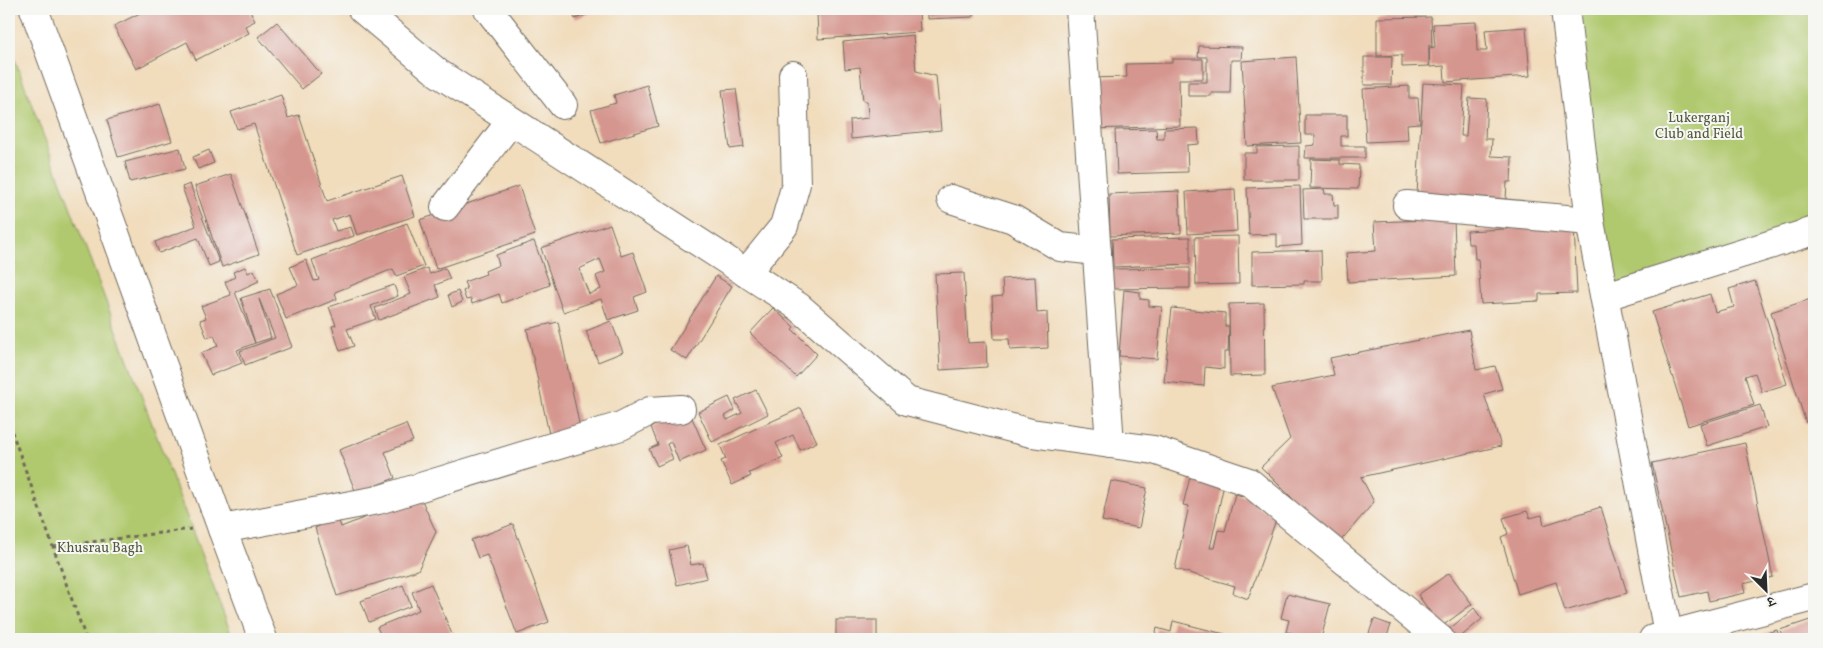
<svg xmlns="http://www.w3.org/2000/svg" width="1823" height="648" viewBox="0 0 1823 648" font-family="Vollkorn,'Noto Serif Devanagari',serif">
	<rect width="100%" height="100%" fill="#f6f6f2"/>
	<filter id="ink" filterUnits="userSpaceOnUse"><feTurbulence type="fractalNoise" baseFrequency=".02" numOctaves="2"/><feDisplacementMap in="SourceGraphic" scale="10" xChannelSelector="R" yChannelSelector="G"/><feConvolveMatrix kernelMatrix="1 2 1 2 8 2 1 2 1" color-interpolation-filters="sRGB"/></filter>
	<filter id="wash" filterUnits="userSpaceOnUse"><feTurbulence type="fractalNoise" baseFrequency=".0096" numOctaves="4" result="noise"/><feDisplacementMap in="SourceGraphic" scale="20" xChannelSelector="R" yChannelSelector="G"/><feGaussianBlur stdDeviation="1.12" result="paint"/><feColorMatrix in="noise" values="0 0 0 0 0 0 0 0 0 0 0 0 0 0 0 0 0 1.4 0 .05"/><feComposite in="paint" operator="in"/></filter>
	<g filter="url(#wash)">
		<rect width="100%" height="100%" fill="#f1dcbb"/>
		<!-- green -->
		<g fill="#b0c96e" stroke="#6e7a4c">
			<polygon points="1568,9 1814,9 1814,231 1606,296"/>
			<polygon points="9,44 233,639 9,639"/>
		</g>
		<g id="blocks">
			<!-- building -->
			<g fill="#d5968f" fill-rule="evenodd">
				<polygon points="148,9 249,9 255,21 245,26 249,33 196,60 187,42 136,69 114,26"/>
				<polygon points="571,9 600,9 575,19"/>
				<polygon points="844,9 919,9 920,32 818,39 817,11"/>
				<polygon points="927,9 973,9 973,17 927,19"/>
				<polygon points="1431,17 1432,47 1429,45 1429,66 1402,67 1402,55 1377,56 1377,18"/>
				<polygon points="277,22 321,74 302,89 258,37"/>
				<polygon points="1476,22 1477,51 1487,51 1485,30 1526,27 1530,76 1445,82 1444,66 1430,67 1429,48 1435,47 1433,24"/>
				<polygon points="913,35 916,71 936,76 941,130 851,139 850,120 868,118 867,101 863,101 860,67 845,69 843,42"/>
				<polygon points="1199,46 1242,47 1241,60 1231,60 1230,93 1211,93 1211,96 1188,96 1188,82 1207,82 1207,57 1198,57"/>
				<polygon points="1296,57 1301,143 1247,146 1242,61"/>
				<polygon points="1364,57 1392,57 1391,85 1364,85"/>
				<polygon points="1172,59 1203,59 1203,79 1179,79 1180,126 1092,129 1090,78 1127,77 1126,64 1172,63"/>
				<polygon points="1423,83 1464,85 1461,136 1466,136 1469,98 1487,99 1485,139 1492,139 1491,156 1512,157 1511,182 1507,182 1506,199 1492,199 1491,203 1417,195"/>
				<polygon points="647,85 658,126 601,143 591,110 616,103 614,95"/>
				<polygon points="1409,86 1409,98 1418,98 1420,123 1407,124 1408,140 1366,142 1363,89"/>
				<polygon points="736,89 744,147 730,149 722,90"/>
				<polygon points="281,95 288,118 299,115 327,201 402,176 415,216 357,235 350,214 332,220 336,231 351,227 354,236 297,255 254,124 237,129 231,112"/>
				<polygon points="160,104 172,141 118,157 107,120"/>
				<polygon points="1305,115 1347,115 1347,136 1341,136 1341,146 1365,146 1365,158 1305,158 1306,146 1315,145 1315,135 1305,135"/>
				<polygon points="1198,128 1199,144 1187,145 1188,172 1117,174 1115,130 1156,129 1157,139 1164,139 1164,129"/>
				<polygon points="1299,146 1299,180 1244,180 1244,153 1257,153 1257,147"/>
				<polygon points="180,148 185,169 130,182 125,162"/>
				<polygon points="209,150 214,163 198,169 193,157"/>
				<polygon points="1311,159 1340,160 1340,164 1359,165 1358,189 1310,188"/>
				<polygon points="231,174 259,254 222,267 195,186"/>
				<polygon points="190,184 219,262 209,266 198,238 159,253 155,242 196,226 182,187"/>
				<polygon points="519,186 535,235 436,269 420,220"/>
				<polygon points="1300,186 1302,245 1277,247 1277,234 1249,235 1247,188"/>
				<polygon points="1235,189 1237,231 1188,234 1186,192"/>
				<polygon points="1324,189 1325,194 1333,194 1334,205 1338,205 1338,219 1304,219 1303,190"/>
				<polygon points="1179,191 1181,233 1110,236 1109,194"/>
				<polygon points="1454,219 1456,276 1348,282 1346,253 1376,251 1374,222"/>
				<polygon points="407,223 424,266 396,276 393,269 335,292 337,299 286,319 276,294 298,285 290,267 306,260 314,281 319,280 312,260"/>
				<path d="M610 224 621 256 633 252 647 292 634 297 638 310 608 320 601 299 563 312 541 248ZM600 259 605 272 596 276 601 289 589 294 579 269Z"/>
				<polygon points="1574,225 1577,293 1539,294 1539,301 1481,304 1478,259 1475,259 1474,244 1468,244 1467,231"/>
				<polygon points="1238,236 1239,284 1196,285 1195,237"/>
				<polygon points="1190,237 1190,264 1113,267 1112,239"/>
				<polygon points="534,241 550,285 502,303 499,294 472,304 471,299 466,300 463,291 467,289 464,282 486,274 485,271 499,265 496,255"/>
				<polygon points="1321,250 1322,281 1304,281 1304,284 1252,285 1252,252"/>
				<polygon points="245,267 248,273 254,270 259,281 235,292 255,343 237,350 242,363 211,375 201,353 218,346 214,335 207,338 200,320 206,318 201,306 231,295 225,282 235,277 233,272"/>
				<polygon points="427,268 430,274 445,268 450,279 435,285 440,297 379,320 375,308 411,294 404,277"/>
				<polygon points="1190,268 1190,288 1109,289 1109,269"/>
				<polygon points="964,273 968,343 986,342 987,367 940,370 935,274"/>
				<polygon points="716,276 732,286 687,360 670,350"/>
				<polygon points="1035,277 1037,313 1047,312 1048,348 1010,350 1009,339 994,339 992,297 1003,296 1002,279"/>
				<polygon points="1755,281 1787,384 1762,392 1755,373 1745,376 1754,405 1688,426 1652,312 1710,294 1715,312 1734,307 1729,289"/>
				<polygon points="394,285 398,296 371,306 376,319 347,329 354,346 340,351 332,326 336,325 329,307"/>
				<polygon points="270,289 292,347 245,365 240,351 275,338 259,299 271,338 255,343 241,298"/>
				<polygon points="1124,290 1140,292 1140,299 1149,300 1149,306 1162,307 1157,359 1119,356"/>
				<polygon points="458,291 462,302 452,307 448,295"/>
				<polygon points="1814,298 1814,420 1806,423 1771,312"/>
				<polygon points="1264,303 1265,375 1230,376 1229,304"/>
				<polygon points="773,308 794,327 792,329 817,354 796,377 750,333"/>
				<polygon points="1172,308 1225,313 1225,326 1229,326 1228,352 1224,352 1224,369 1205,367 1204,386 1164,382"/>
				<polygon points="611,321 623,352 598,362 586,331"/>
				<polygon points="558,322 580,428 549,434 527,329"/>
				<polygon points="1469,330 1476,370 1495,366 1502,389 1484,394 1501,446 1361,477 1374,502 1338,544 1261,467 1290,439 1272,388 1334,375 1330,358"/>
				<polygon points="756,390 768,414 712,442 698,412 729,397 735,410 725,416 727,420 742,413 735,400"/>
				<polygon points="1760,405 1767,427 1707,446 1700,424"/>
				<polygon points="801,408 817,442 800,450 793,435 776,443 783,458 749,473 751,476 732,485 721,461 726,459 720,445"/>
				<polygon points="689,411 706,450 679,462 671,442 667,444 673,459 657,466 649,449 658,445 651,427"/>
				<polygon points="406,424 413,441 385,452 395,478 356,493 339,450"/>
				<polygon points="1745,443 1773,577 1743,584 1745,593 1709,601 1707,591 1681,597 1652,463"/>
				<polygon points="1191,473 1224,484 1210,548 1214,548 1218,530 1225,531 1235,494 1257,500 1255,506 1277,517 1248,599 1233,593 1235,586 1175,569 1189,506 1183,505"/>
				<polygon points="1111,481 1147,488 1139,528 1102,521"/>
				<polygon points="420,496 436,532 418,570 337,596 315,528 338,518 341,527"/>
				<polygon points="1601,507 1627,593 1565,611 1556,582 1518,594 1501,537 1508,534 1503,518 1527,511 1530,518 1542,515 1544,525"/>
				<polygon points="513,524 549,622 517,634 487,555 478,558 471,540"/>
				<polygon points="687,546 691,565 703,563 707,578 677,585 669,550"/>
				<polygon points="1449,573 1472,604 1441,627 1418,595"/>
				<polygon points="431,584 454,639 382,639 377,627 419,610 412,592"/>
				<polygon points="403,585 411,606 369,622 361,601"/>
				<polygon points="1287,594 1330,604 1321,639 1290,639 1292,633 1286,632 1289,620 1281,618"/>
				<polygon points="1474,608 1482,619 1458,639 1453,639 1446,632"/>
				<polygon points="1374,619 1391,625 1387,636 1396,639 1367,639"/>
				<polygon points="1813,619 1814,624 1814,639 1783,639 1780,630"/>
				<rect x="836" y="620" width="41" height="19"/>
				<polygon points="1173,621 1232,636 1231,639 1154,639 1157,628 1171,632"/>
				<polygon points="1777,630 1780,639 1745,639"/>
			</g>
		</g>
	</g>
	<g filter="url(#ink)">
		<use href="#blocks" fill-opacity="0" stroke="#70695d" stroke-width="1"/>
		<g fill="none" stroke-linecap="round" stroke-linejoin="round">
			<!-- street casing -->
			<g stroke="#70695d" stroke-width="30">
				<g id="street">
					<polyline points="362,9 438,73 799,307 907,401 1031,433 1154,450 1249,482 1440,639"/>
					<polyline points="488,9 563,105"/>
					<polyline points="1080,9 1110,444"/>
					<polyline points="1565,9 1590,221 1669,639"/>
					<polyline points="951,199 1013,219 1060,247 1097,251"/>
					<polyline points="1407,205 1590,221"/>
					<polyline points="445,207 511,121"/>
					<polyline points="746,273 784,226 796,184 793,75"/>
					<polyline points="1606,296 1814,231"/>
					<polyline points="222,529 378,500 621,426 650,411 681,409"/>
					<polyline points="1653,639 1814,597"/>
				</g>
			</g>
			<!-- secondary casing -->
			<g stroke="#70695d" stroke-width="30">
				<polyline id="secondary" points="34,9 222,529 263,639"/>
			</g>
			<!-- path -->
			<g stroke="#70695d" stroke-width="3" stroke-dasharray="4 4" stroke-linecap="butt">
				<polyline points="9,424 86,639"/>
				<polyline points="53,547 191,529"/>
			</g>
			<!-- street -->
			<use href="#street" stroke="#fff" stroke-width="28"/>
			<!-- secondary -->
			<use href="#secondary" stroke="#fff" stroke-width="28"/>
		</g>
	</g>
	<g text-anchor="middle" stroke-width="4" stroke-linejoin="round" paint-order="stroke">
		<!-- park labels -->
		<g font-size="14" fill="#535a3f" stroke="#f6f6f2">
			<text x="1699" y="122">Lukerganj<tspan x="1699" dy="16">Club and Field</tspan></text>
			<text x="100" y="552">Khusrau Bagh</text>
		</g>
	</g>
	<!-- margin -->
	<rect width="1823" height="648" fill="none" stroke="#f6f6f2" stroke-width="30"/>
	<!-- north arrow -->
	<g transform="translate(1766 590) rotate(156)" stroke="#f6f6f2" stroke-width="4" paint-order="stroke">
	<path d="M0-4L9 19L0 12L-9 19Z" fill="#2b2b2b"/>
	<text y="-8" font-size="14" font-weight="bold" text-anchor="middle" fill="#2b2b2b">उ</text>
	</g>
</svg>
